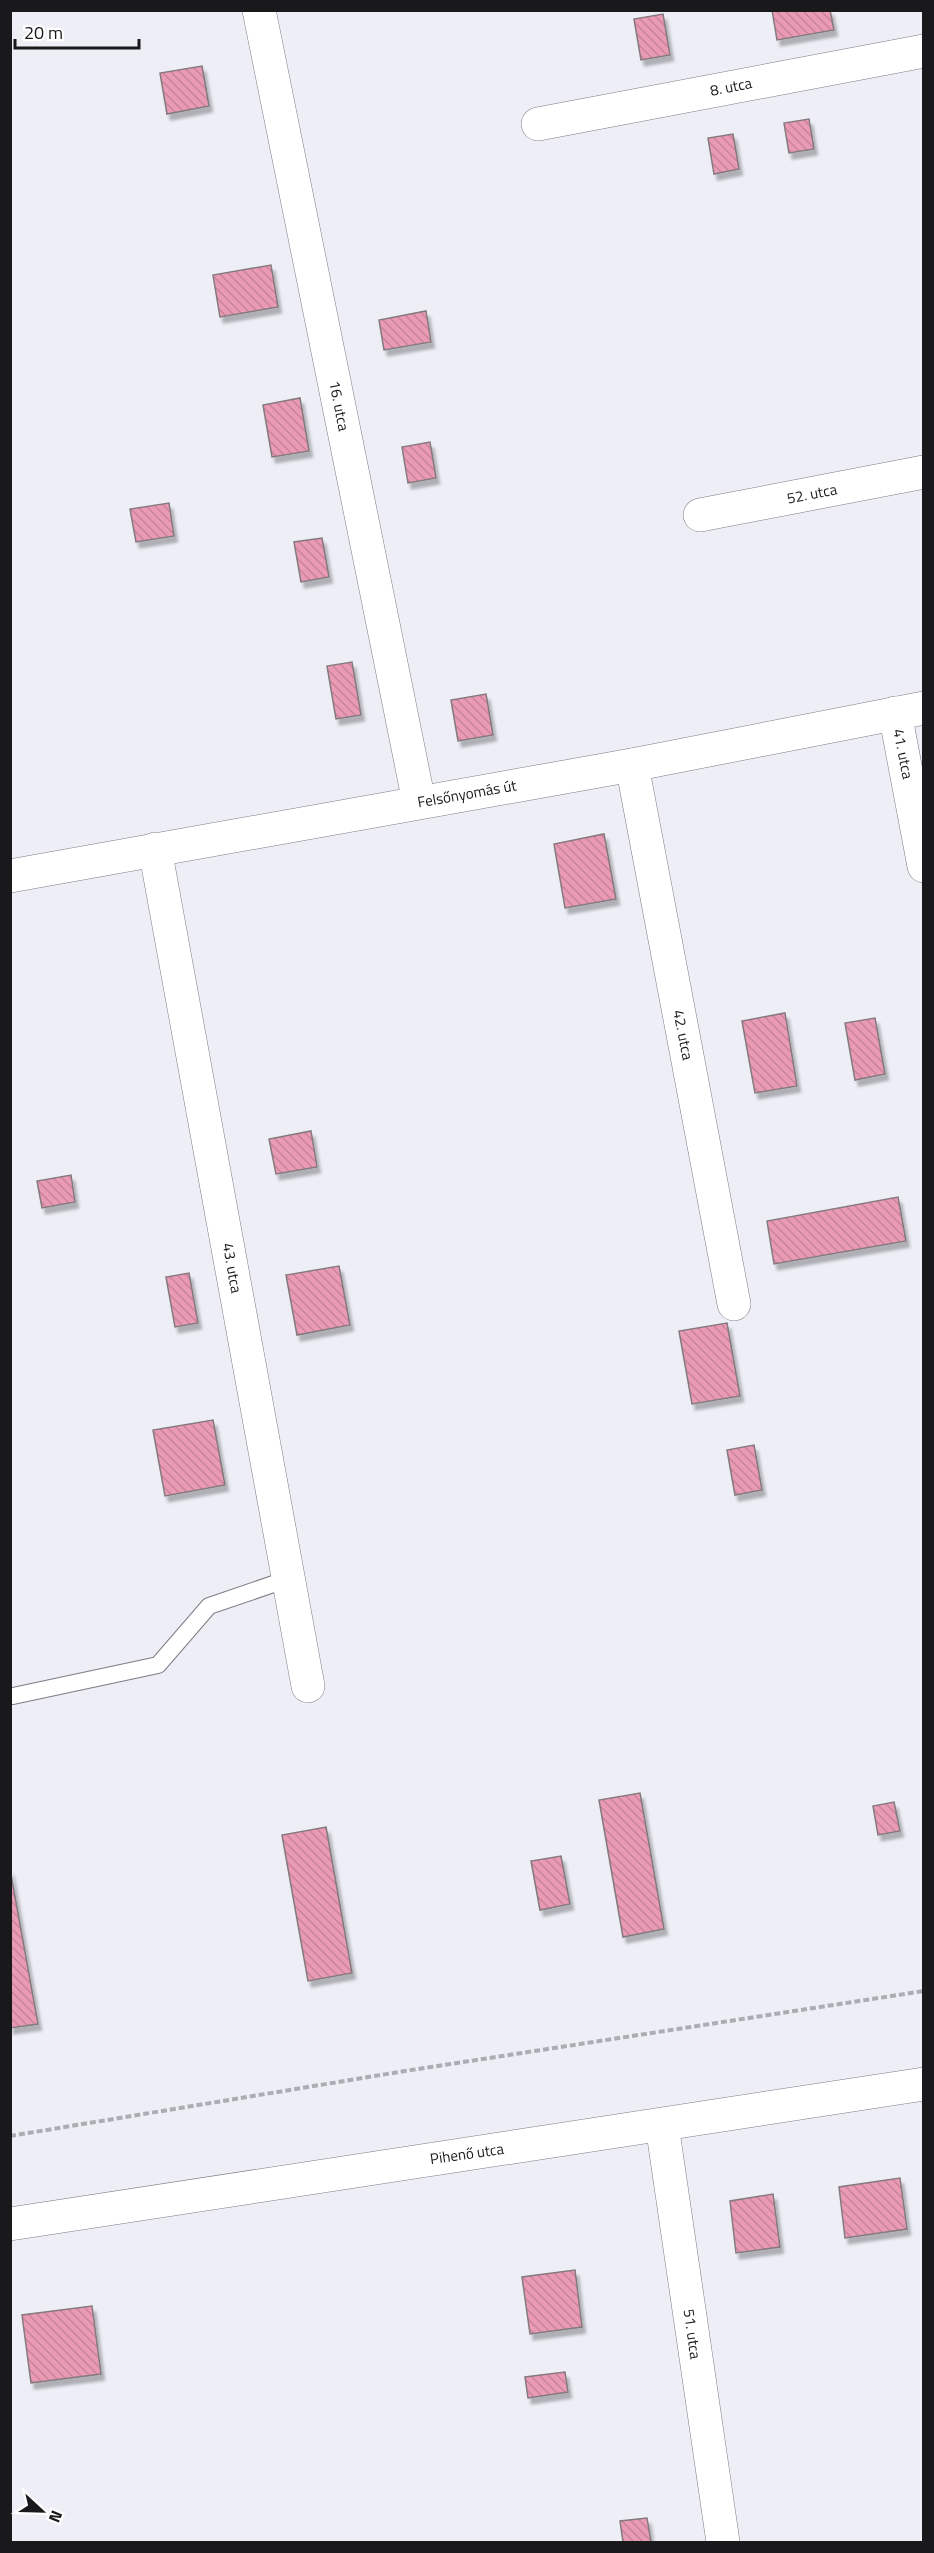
<svg xmlns="http://www.w3.org/2000/svg" width="934" height="2553" viewBox="0 0 934 2553" font-family="'Titillium Web',sans-serif">
	<defs>
		<pattern id="building-back-hatch" width="6" height="6" patternUnits="userSpaceOnUse" patternTransform="scale(1.5)"><rect width="6" height="6" fill="#ea9ab5"/><path d="M-1 5l2 2M0 0l6 6M5-1l2 2" fill="none" stroke="#c8849b"/></pattern>
		<filter id="shadow"><feDropShadow dx="3.5" dy="6" stdDeviation="1.5" flood-color="#0004"/></filter>
	</defs>
	<rect width="100%" height="100%" fill="#eeeef7"/>
	<!-- building -->
	<g fill="url(#building-back-hatch)" stroke="#847a7d" stroke-width="1.5" filter="url(#shadow)">
		<polygon points="772,10 830,10 834,30 777,40"/>
		<polygon points="663,14 670,55 641,60 634,19"/>
		<polygon points="202,66 209,106 167,114 160,73"/>
		<polygon points="809,119 814,149 789,153 784,123"/>
		<polygon points="733,134 739,169 714,174 708,138"/>
		<polygon points="271,265 278,307 220,317 213,275"/>
		<polygon points="426,311 431,342 384,350 379,320"/>
		<polygon points="300,398 309,451 272,457 263,405"/>
		<polygon points="430,442 436,478 408,483 402,447"/>
		<polygon points="169,503 174,536 136,542 130,509"/>
		<polygon points="322,538 329,577 301,582 294,542"/>
		<polygon points="352,662 361,715 336,719 327,666"/>
		<polygon points="486,694 493,735 458,741 451,700"/>
		<polygon points="604,834 616,899 565,908 554,844"/>
		<polygon points="785,1013 797,1086 755,1093 742,1021"/>
		<polygon points="875,1018 885,1074 855,1080 845,1023"/>
		<polygon points="311,1131 317,1167 276,1174 269,1139"/>
		<polygon points="71,1175 75,1202 42,1208 37,1181"/>
		<polygon points="898,1197 906,1241 774,1264 767,1221"/>
		<polygon points="339,1266 350,1325 297,1335 286,1275"/>
		<polygon points="189,1273 198,1323 175,1327 166,1277"/>
		<polygon points="727,1323 740,1396 692,1404 679,1331"/>
		<polygon points="213,1420 225,1485 165,1496 153,1430"/>
		<polygon points="754,1445 762,1490 735,1495 727,1450"/>
		<polygon points="640,1793 664,1929 623,1937 599,1800"/>
		<polygon points="894,1802 900,1831 878,1835 873,1806"/>
		<polygon points="326,1827 352,1973 308,1981 282,1835"/>
		<polygon points="561,1856 570,1904 540,1910 531,1861"/>
		<polygon points="10,1869 38,2024 10,2028"/>
		<polygon points="900,2178 907,2229 845,2238 839,2187"/>
		<polygon points="773,2194 780,2247 736,2253 730,2201"/>
		<polygon points="575,2270 582,2327 530,2334 522,2277"/>
		<polygon points="92,2306 101,2374 31,2383 22,2315"/>
		<polygon points="565,2372 568,2392 528,2398 525,2377"/>
		<polygon points="647,2518 651,2542 623,2542 620,2521"/>
	</g>
	<g fill="none" stroke-linecap="round" stroke-linejoin="round">
		<!-- service casing -->
		<g stroke="#7d7c85" stroke-width="18">
			<polyline id="service" points="13,1696 158,1665 209,1606 288,1579"/>
		</g>
		<!-- minor casing -->
		<g stroke="#7d7c85" stroke-width="34">
			<g id="minor">
				<polyline points="259,10 419,802"/>
				<polyline points="538,124 924,51"/>
				<polyline points="700,515 924,472"/>
				<polyline points="895,713 924,866"/>
				<polyline points="632,765 734,1304"/>
				<polyline points="155,849 308,1686"/>
				<polyline points="10,876 632,765 924,708"/>
				<polyline points="662,2125 723,2542"/>
			</g>
		</g>
		<!-- tertiary casing -->
		<g stroke="#7d7c85" stroke-width="34">
			<polyline id="tertiary" points="10,2224 924,2084"/>
		</g>
		<!-- path -->
		<polyline stroke="#acacb3" stroke-width="4" stroke-dasharray="6 3" stroke-linecap="butt" points="10,2136 405,2071 924,1991"/>
		<!-- service -->
		<use href="#service" stroke="#fff" stroke-width="16"/>
		<!-- minor -->
		<use href="#minor" stroke="#fff" stroke-width="33"/>
		<!-- tertiary -->
		<use href="#tertiary" stroke="#fff" stroke-width="33"/>
	</g>
	<g text-anchor="middle" stroke-width="5" stroke-linejoin="round" paint-order="stroke">
		<!-- street labels -->
		<g font-size="15" fill="#19191c" stroke="#fff">
			<text transform="translate(731 87) rotate(-11)" y="5">8. utca</text>
			<text transform="translate(339 406) rotate(79)" y="5">16. utca</text>
			<text transform="translate(812 494) rotate(-11)" y="5">52. utca</text>
			<text transform="translate(903 754) rotate(79)" y="5">41. utca</text>
			<text transform="translate(467 794) rotate(-10)" y="5">Felsőnyomás út</text>
			<text transform="translate(683 1035) rotate(79)" y="5">42. utca</text>
			<text transform="translate(232 1268) rotate(80)" y="5">43. utca</text>
			<text transform="translate(467 2154) rotate(-8)" y="5">Pihenő utca</text>
			<text transform="translate(692 2334) rotate(82)" y="5">51. utca</text>
		</g>
	</g>
	<!-- border -->
	<rect width="934" height="2553" fill="none" stroke="#19191c" stroke-width="24"/>
	<!-- north arrow -->
	<g transform="translate(42 2511) rotate(112)" stroke="#ffffff" stroke-width="4.5" paint-order="stroke">
	<path d="M0-4.5L10 22L0 15L-10 22Z" fill="#19191c"/>
	<text y="-9" font-size="16" font-weight="bold" text-anchor="middle" fill="#19191c">N</text>
	</g>
	<!-- scale -->
	<path d="M15 39v9h124v-9" fill="none" stroke="#19191c" stroke-width="3"/>
	<text x="24" y="39" font-size="18" fill="#19191c" stroke="#ffffff" stroke-width="4.5" paint-order="stroke">20 m</text>
</svg>
